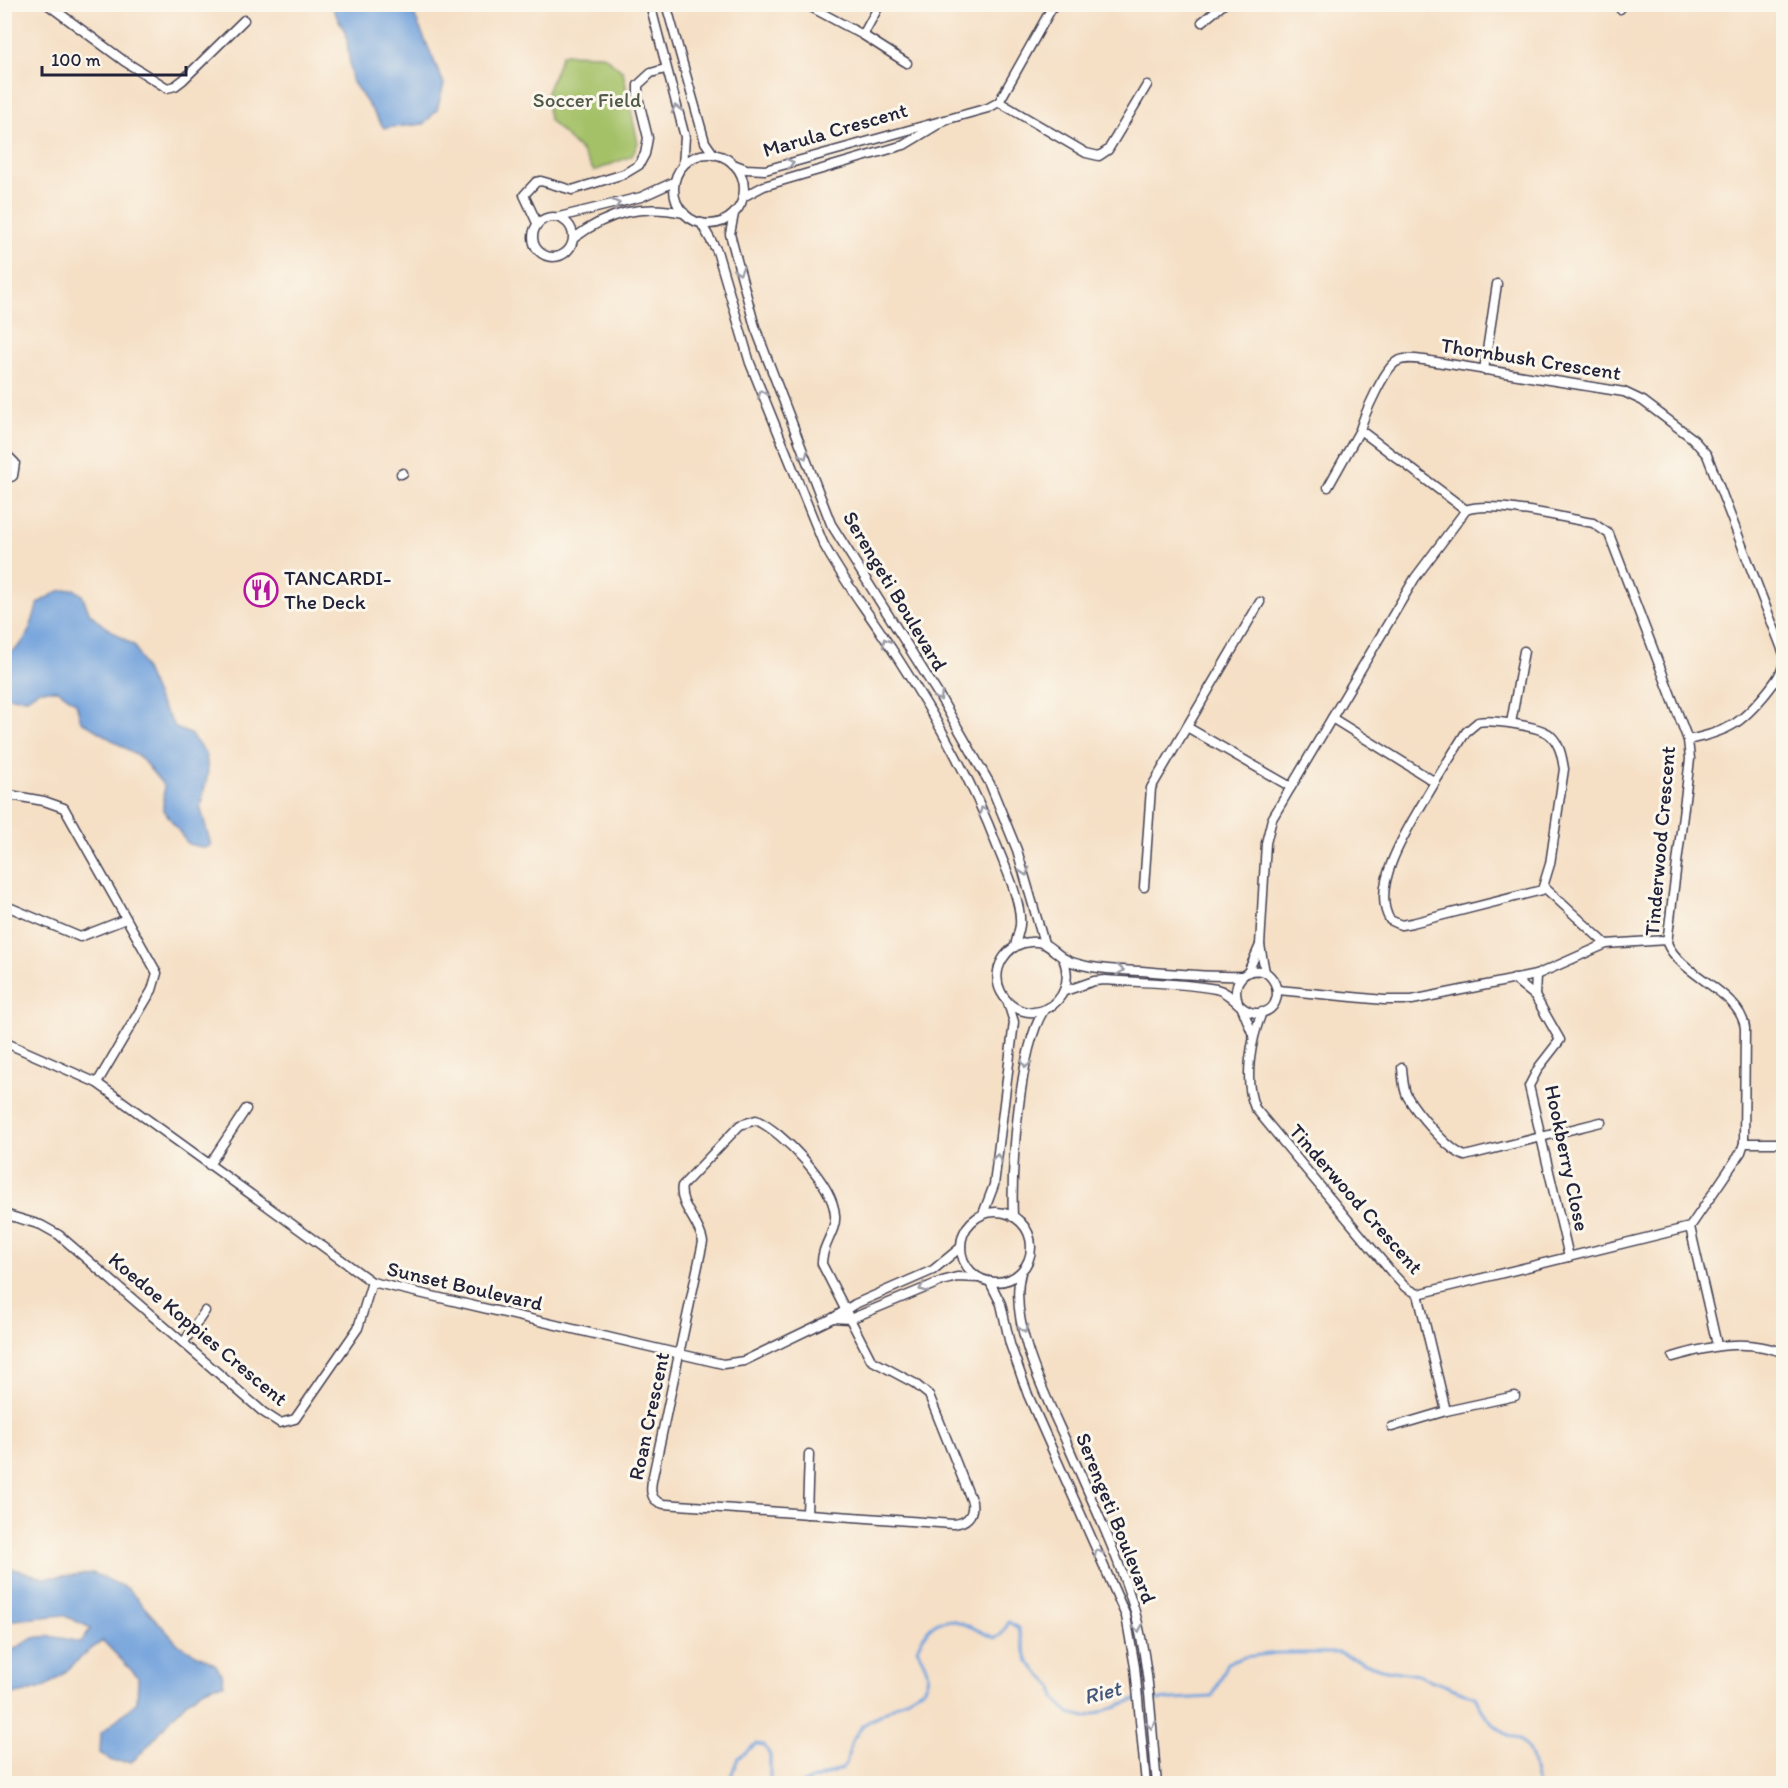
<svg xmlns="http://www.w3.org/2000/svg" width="1788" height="1788" viewBox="0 0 1788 1788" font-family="Itim,sans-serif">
	<rect width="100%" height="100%" fill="#fbf7ec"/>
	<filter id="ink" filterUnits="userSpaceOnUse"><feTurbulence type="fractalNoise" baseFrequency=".0167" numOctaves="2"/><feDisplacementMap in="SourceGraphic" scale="12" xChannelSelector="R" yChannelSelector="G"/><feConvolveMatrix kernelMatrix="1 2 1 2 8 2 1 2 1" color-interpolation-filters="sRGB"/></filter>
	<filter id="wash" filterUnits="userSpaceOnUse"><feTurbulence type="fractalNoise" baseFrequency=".008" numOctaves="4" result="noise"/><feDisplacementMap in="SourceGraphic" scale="24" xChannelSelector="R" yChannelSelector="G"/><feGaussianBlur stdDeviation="1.35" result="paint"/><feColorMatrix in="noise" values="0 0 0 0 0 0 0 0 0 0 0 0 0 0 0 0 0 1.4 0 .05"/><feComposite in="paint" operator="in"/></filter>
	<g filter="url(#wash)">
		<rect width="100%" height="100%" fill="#f5dfc5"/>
		<!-- green -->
		<polygon fill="#a4c168" stroke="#637252" stroke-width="1.5" points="562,54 603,55 623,72 638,143 632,156 594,171 582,152 549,120 546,95"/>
		<!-- water -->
		<g fill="#72a2dc" stroke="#4a628c" stroke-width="1.5">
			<polygon points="331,5 410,5 444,84 437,110 424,124 384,128 352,81 346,34"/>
			<path d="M74 589 82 595 89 612 100 623 135 646 159 702 176 728 190 734 206 754 208 774 200 806 211 845 205 848 188 844 163 809 164 786 140 757 81 721 76 703 58 690H39L27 698 5 697V654C27 649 32 622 38 603L59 591Z"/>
			<path d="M5 1566 44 1578 93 1573 127 1588 179 1645 215 1664 222 1674 224 1684C186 1685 160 1740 131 1762L112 1761 100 1753 101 1733 137 1702 138 1677 103 1641C81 1653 68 1674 46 1686 35 1692 17 1693 5 1696V1654C13 1650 28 1640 34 1638 49 1634 66 1639 81 1642L91 1628 63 1615 5 1621Z"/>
		</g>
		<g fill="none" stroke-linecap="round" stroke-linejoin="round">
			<!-- stream -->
			<g stroke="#72a2dc" stroke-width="3">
				<path d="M1153 1700 1212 1697 1228 1663 1244 1657 1277 1653H1339L1381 1669 1418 1675 1475 1697C1482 1711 1489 1722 1502 1731 1508 1736 1517 1738 1523 1743 1534 1753 1532 1771 1538 1784"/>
				<polyline points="728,1784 738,1758 756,1744 764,1745 770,1755 770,1784"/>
				<path d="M801 1784 841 1769 846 1764 852 1741 863 1725 923 1689C933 1674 925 1664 917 1649 937 1601 961 1624 995 1638L1001 1635 1009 1622 1018 1628 1028 1662 1053 1687 1055 1698 1069 1713 1086 1717 1142 1697 1146 1698"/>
			</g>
		</g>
	</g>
	<g filter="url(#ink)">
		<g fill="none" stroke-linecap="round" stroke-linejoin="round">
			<!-- minor casing -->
			<g stroke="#423e50" stroke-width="11">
				<g id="minor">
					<polyline points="47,4 124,61 167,88 175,86 183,80 244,20"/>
					<polyline points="650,4 685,137 683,165"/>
					<polyline points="666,4 705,142 714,155"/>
					<polyline points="805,4 863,35 907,63"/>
					<polyline points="1618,4 1620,9"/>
					<polyline points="1202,22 1224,4"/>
					<polyline points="863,35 880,4"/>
					<polyline points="999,102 1086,153 1099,156 1108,150 1147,85"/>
					<circle cx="709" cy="189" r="35"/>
					<polyline points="733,164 746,169 765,170 988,108 999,102 1054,4"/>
					<polyline points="743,197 764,186 904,145 942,122"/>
					<polyline points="734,214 730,234 755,327 831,524 940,697 990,784 1017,850 1044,943"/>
					<circle cx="553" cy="237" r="20"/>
					<polyline points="559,217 641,197 674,182"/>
					<polyline points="537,223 524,195 536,182 541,181 572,190 624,174 639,165 645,154 648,138 638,97 638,85 651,73 665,69"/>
					<path d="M701 223 717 251 750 363 823 543C840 575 862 604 882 634 926 701 969 772 997 846 1005 866 1022 903 1020 925 1019 932 1016 940 1015 947"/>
					<path d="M574 238C609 212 641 204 684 213"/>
					<polyline points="1484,370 1497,284"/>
					<polyline points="4,452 15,463 13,476 4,480"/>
					<polyline points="401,474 403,473"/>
					<polyline points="1328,487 1360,430"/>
					<path d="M1466 510 1360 430C1364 415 1384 370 1396 362 1404 357 1415 359 1424 360L1624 392 1643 401 1692 438 1707 455 1784 654"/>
					<path d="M1332 718 1435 782C1417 815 1367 883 1390 920L1401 925 1412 923 1542 890 1550 864 1564 769C1562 757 1560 744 1550 735 1540 726 1491 719 1478 722L1466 732 1435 782"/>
					<polyline points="1511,723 1524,651"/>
					<polyline points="1187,727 1291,787"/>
					<path d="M1688 740C1729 731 1741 724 1767 692 1774 683 1781 675 1784 663"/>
					<polyline points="4,794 44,801 64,808 157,973 152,990 97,1083"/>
					<polyline points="1144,887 1151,788 1260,602"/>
					<polyline points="1544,887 1606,944"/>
					<polyline points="4,905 80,937 126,919"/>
					<path d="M1063 958C1082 1006 1022 1033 1001 992 990 970 1006 944 1030 942 1047 940 1053 952 1065 959 1073 964 1083 965 1092 967 1108 970 1125 970 1142 971 1175 974 1208 977 1242 976"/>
					<polyline points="1248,972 1260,945"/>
					<polyline points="1514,979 1535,996 1560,1040 1539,1067 1529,1086 1569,1257"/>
					<polyline points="1278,990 1384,1000 1412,1000 1536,975 1606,944 1666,940"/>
					<path d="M1065 991 1094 981 1105 980C1141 983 1180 982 1216 989 1232 992 1239 1011 1255 1013 1280 1015 1284 984 1265 972 1245 966 1231 982 1238 1002"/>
					<polyline points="1535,996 1536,975"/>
					<polyline points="1242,1008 1253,1035"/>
					<path d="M1262 1012C1251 1040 1243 1080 1255 1108L1393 1274 1405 1287 1418 1294 1690 1227 1741 1152 1744 1143 1745 1028C1740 991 1681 976 1667 943L1690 759 1688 740 1609 534 1593 523C1564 518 1491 500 1466 510L1415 578 1272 819 1266 843 1260 945 1265 972"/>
					<polyline points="4,1042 97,1083 372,1282 723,1364 744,1361 833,1318 855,1304 933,1270 961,1247"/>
					<path d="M1402 1068C1403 1077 1403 1088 1407 1096 1416 1112 1448 1150 1465 1156L1601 1122"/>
					<path d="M756 1120C783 1132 833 1184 835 1215 837 1231 821 1246 822 1264L871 1360 914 1383 929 1395 972 1502C974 1516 966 1523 953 1524L664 1504C649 1501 650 1489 653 1476L703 1242C700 1222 678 1205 682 1186L740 1125Z"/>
					<polyline points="1744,1143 1784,1143"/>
					<polyline points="209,1165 246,1109"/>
					<circle cx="996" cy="1247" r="35"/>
					<polyline points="4,1214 41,1225 59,1235 263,1412 280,1423 295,1419 358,1328 372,1282"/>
					<polyline points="983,1214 994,1185 1014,1022 1008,1003"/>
					<path d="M1013 1217C1011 1169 1019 1048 1044 1010"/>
					<polyline points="1690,1227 1717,1345"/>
					<path d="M1021 1272C1007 1324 1048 1400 1069 1448 1092 1501 1117 1553 1134 1608 1150 1664 1151 1726 1157 1784"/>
					<polyline points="990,1282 1001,1304 1010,1344 1028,1395 1126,1616 1135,1667 1146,1784"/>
					<polyline points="1418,1294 1446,1411"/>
					<polyline points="833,1318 850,1319 942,1281 957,1277 979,1278"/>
					<polyline points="184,1342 205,1311"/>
					<path d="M1673 1357C1710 1346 1746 1338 1784 1353"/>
					<polyline points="1392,1427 1446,1411 1515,1396"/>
					<polyline points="807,1514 809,1454"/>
				</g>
			</g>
			<!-- minor -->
			<use href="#minor" stroke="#fff" stroke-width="8"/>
		</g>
		<!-- one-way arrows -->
		<defs><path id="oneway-chevron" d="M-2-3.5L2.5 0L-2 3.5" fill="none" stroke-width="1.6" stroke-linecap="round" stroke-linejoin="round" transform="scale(1.5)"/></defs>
		<g stroke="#9c9ca7">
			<use href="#oneway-chevron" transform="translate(676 109) rotate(-106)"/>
			<use href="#oneway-chevron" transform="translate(790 163) rotate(-15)"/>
			<use href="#oneway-chevron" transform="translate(616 204) rotate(-15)"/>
			<use href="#oneway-chevron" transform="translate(739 271) rotate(75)"/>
			<use href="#oneway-chevron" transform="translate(762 394) rotate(-112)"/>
			<use href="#oneway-chevron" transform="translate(804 455) rotate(67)"/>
			<use href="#oneway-chevron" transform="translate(886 642) rotate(-121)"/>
			<use href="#oneway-chevron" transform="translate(939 697) rotate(59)"/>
			<use href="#oneway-chevron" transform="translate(983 811) rotate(-113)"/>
			<use href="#oneway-chevron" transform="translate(1025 872) rotate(72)"/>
			<use href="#oneway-chevron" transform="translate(1120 970) rotate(4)"/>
			<use href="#oneway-chevron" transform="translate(1026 1064) rotate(98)"/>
			<use href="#oneway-chevron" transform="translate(997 1158) rotate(-82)"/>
			<use href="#oneway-chevron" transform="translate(923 1288) rotate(157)"/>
			<use href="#oneway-chevron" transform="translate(1024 1329) rotate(75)"/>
			<use href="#oneway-chevron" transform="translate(1098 1553) rotate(-115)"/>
			<use href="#oneway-chevron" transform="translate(1138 1628) rotate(79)"/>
			<use href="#oneway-chevron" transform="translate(1151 1725) rotate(84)"/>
		</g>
	</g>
	<!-- icons -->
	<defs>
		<g id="restaurant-ring" transform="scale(1.725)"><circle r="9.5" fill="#fbf7ec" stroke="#b5179e" stroke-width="1.5"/><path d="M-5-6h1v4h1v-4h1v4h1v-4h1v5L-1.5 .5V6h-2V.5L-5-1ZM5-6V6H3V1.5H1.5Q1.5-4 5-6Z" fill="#b5179e"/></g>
	</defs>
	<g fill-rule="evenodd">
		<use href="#restaurant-ring" x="261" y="590"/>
	</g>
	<g text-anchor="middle" stroke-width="6" stroke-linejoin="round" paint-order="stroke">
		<!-- park labels -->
		<g font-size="21" fill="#505a4b" stroke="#fbf7ec">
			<text x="587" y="107">Soccer Field</text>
		</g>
		<!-- street labels -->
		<g font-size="21" fill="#22223b" stroke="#fbf7ec">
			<text transform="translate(835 130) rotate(-16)" y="7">Marula Crescent</text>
			<text transform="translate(1531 359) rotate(9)" y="7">Thornbush Crescent</text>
			<text transform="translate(895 591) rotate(59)" y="7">Serengeti Boulevard</text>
			<text transform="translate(1660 841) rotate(-85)" y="7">Tinderwood Crescent</text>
			<text transform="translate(1567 1158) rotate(78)" y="7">Hookberry Close</text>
			<text transform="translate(1356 1199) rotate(49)" y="7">Tinderwood Crescent</text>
			<text transform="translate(465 1286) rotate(13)" y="7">Sunset Boulevard</text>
			<text transform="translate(198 1329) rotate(40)" y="7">Koedoe Koppies Crescent</text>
			<text transform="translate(649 1416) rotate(-78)" y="7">Roan Crescent</text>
			<text transform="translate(1116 1518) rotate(68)" y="7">Serengeti Boulevard</text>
		</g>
		<!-- poi labels -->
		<g font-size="21" fill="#22223b" stroke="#fbf7ec" text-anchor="start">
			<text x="284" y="585">TANCARDI-<tspan x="284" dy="24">The Deck</tspan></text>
		</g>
		<!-- water labels -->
		<g font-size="22" font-style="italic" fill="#42557b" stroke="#fbf7ec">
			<text transform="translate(1102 1692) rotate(-15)" y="8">Riet</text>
		</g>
	</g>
	<!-- margin -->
	<rect width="1788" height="1788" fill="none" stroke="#fbf7ec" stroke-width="24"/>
	<!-- scale -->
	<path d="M42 66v9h144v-9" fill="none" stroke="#22223b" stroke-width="3"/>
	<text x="51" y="66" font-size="18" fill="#22223b" stroke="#fbf7ec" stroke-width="4.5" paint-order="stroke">100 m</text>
</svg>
